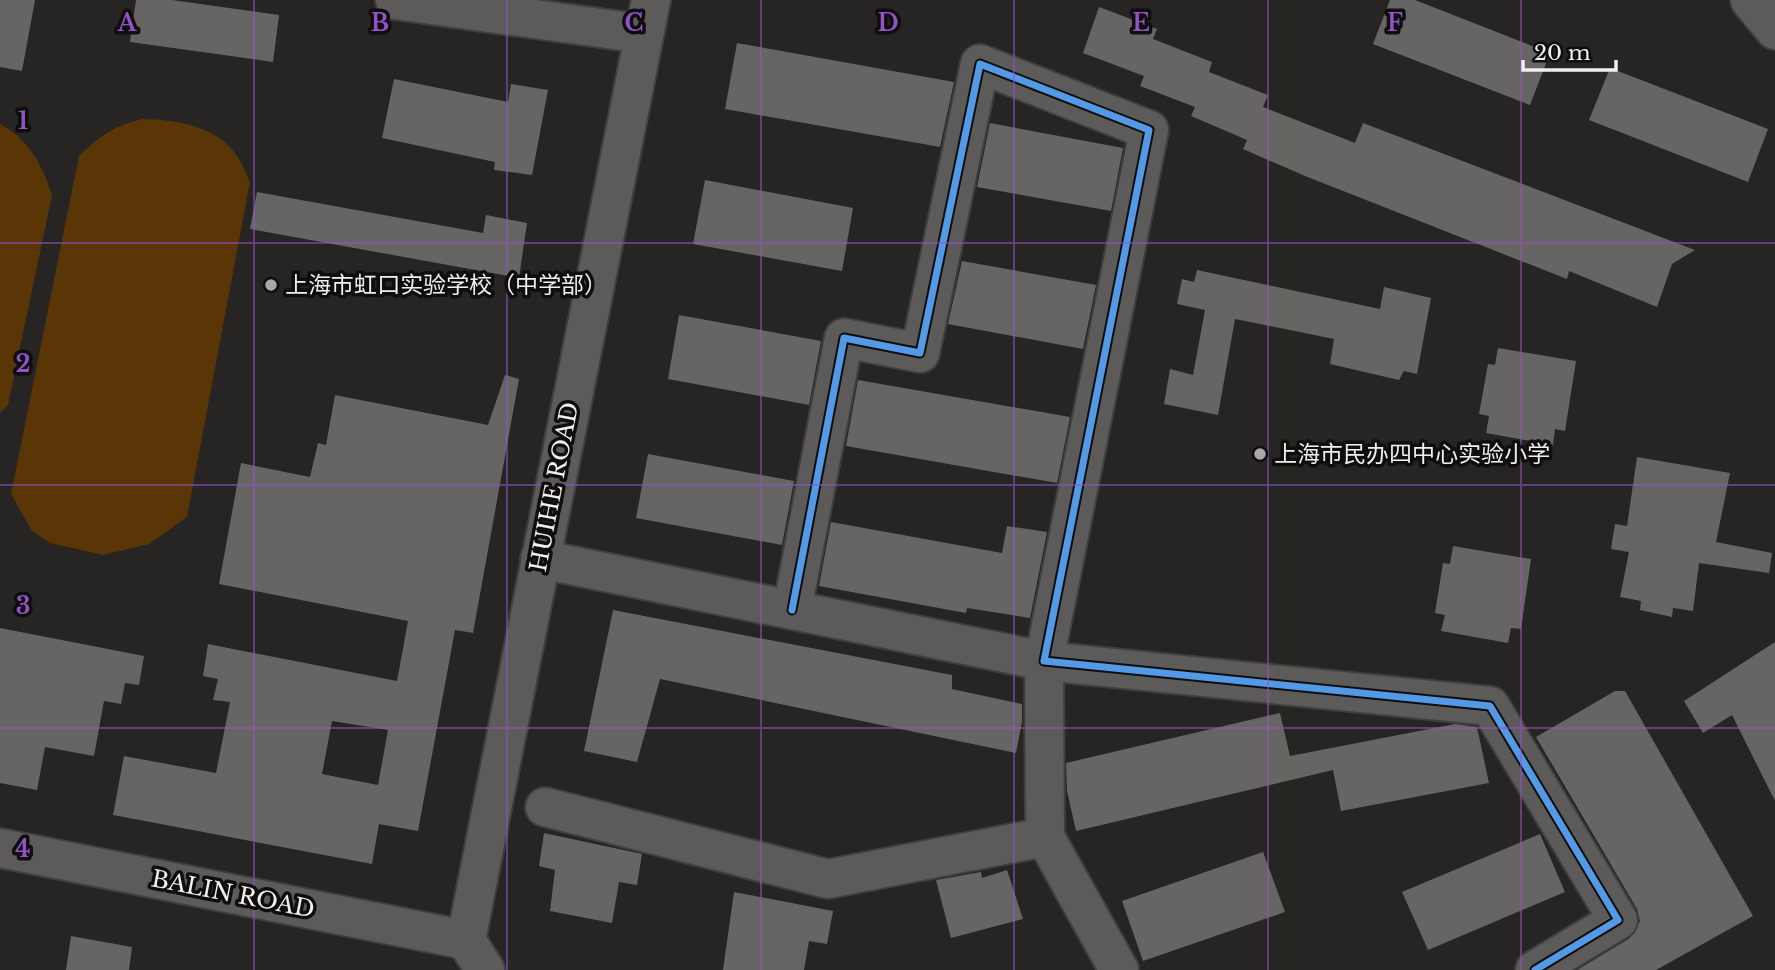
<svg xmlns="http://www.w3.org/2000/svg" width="1775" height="970" viewBox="0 0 1775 970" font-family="'Libre Baskerville','Noto Sans SC',serif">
	<rect width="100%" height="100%" fill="#262523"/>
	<!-- green -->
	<g fill="#5a3606">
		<path d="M143 119C175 120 213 125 234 152 241 160 245 172 250 182L187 517 149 544 103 555 50 543 32 531 11 494 79 156C99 136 116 125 143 119Z"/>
		<path d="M0 124C29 139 42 165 52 195L8 405 0 413Z"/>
	</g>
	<!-- building -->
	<g fill="#666564" fill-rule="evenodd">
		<polygon points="0,0 35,0 22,71 0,67"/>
		<polygon points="136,0 172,0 279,15 273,62 130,42"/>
		<polygon points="1390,0 1415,0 1550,53 1530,105 1373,44"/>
		<polygon points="1099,7 1157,29 1153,39 1212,62 1209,72 1268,95 1263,107 1355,143 1363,123 1695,250 1672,264 1657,307 1569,271 1567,279 1305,176 1243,149 1247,140 1191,116 1195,107 1140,86 1144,76 1083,53"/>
		<polygon points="737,43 954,82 940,147 725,109"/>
		<polygon points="1610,68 1768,129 1748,182 1589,120"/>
		<polygon points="394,79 508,102 511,84 548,90 532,175 494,170 495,162 382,138"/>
		<polygon points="990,123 1123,148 1111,211 977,187"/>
		<polygon points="705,180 853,208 842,271 693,244"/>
		<polygon points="257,192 483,233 486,215 527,223 519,278 250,229"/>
		<polygon points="962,261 1096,285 1083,349 948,324"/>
		<polygon points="1197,270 1380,309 1384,287 1431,298 1417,374 1404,371 1399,380 1330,364 1334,339 1235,319 1218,415 1164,404 1170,369 1193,375 1205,310 1177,304 1182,279 1194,282"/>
		<polygon points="679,315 821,341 809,405 668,379"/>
		<polygon points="1498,348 1576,361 1565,431 1555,429 1553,445 1486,433 1489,416 1479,414 1488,364 1495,365"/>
		<path d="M505 375 519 379 473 633 455 630 418 831 379 824 372 864 113 815 124 756 216 773 230 702 213 700 218 679 203 676 208 644 397 681 408 621 219 584 241 463 310 477 318 443 326 445 335 395 488 425ZM332 721 388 730 378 785 322 774Z"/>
		<polygon points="858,380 1070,417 1057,483 846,446"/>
		<polygon points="648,454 794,481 782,545 636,518"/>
		<polygon points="1637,457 1730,473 1716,542 1772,553 1769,573 1699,563 1693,611 1673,608 1672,617 1640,610 1641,601 1620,597 1629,552 1611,549 1615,524 1627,526"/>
		<polygon points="831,522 1002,553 1007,526 1047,532 1030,618 967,608 966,613 819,586"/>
		<polygon points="1453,546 1531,559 1521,629 1511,628 1508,643 1441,631 1445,615 1435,613 1443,563 1450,564"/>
		<polygon points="613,610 952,675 952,689 1022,704 1022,722 1016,753 660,679 637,762 584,751"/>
		<polygon points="0,628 144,656 139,685 125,683 121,704 104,701 94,756 45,747 37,790 0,783"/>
		<polygon points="1775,642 1775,801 1732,715 1703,733 1684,701"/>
		<polygon points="1615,691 1625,691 1753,916 1656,970 1577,970 1630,938 1640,921 1637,909 1536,737"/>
		<polygon points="1280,713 1290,756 1455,724 1477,727 1489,783 1341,811 1333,770 1076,831 1067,791 1066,763"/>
		<polygon points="544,833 642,854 637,885 619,882 612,923 550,911 555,870 539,866"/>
		<polygon points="1540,834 1565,892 1428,950 1402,892"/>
		<polygon points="1263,852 1285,912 1143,961 1122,901"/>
		<polygon points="1007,870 1023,919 951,938 936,880 981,872 982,878"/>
		<polygon points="734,892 833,911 827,944 809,941 804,970 723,970"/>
		<polygon points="71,936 132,947 129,970 66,970"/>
	</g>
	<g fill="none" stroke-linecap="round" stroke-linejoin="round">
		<!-- minor casing -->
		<g stroke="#403f3e" stroke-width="42">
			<g id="minor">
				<polyline points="395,0 644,34"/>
				<polyline points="1750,0 1775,30"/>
				<polyline points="540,559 1044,661 1045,837 1119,970"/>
				<polyline points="792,610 844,338 920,353 980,64 1149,130 1044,661 1490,706 1618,920 1535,970"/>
				<polyline points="545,807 828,879 1045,837"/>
				<polyline points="0,848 466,940"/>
				<polyline points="485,970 466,940 651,0"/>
			</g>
		</g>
		<!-- minor -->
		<use href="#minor" stroke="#5c5b5a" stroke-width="38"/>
		<!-- cycleway casing -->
		<g stroke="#0f0e0d" stroke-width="11">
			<polyline id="cycleway" points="792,610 844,338 920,353 980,64 1149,130 1044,661 1490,706 1618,920 1535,970"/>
		</g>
		<!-- cycleway -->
		<use href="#cycleway" stroke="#5399e6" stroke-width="7"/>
	</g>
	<!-- grid -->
	<path fill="none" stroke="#9253c8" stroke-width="2" stroke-opacity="0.55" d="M254 0V970M507 0V970M761 0V970M1014 0V970M1268 0V970M1521 0V970M0 243H1775M0 485H1775M0 728H1775"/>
	<!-- markers -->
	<g fill="#a9a8a6" stroke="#0f0e0d" stroke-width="2.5">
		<circle cx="271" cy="285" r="7"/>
		<circle cx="1260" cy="454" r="7"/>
	</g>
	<g text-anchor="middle" stroke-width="7" stroke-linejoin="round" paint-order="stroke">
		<!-- poi labels -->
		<g font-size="23" fill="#f0efed" stroke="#0f0e0d" text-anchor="start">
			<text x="285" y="293">上海市虹口实验学校（中学部）</text>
			<text x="1274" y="462">上海市民办四中心实验小学</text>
		</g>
		<!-- street labels -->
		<g font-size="23" fill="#f0efed" stroke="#0f0e0d">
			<text transform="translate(554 487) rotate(-79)" y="8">HUIHE ROAD</text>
			<text transform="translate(233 894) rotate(11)" y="8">BALIN ROAD</text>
		</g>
	</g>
	<g font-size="23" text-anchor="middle" font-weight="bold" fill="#9253c8" stroke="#0f0e0d" stroke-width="7" stroke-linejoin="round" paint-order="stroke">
		<text x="127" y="31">A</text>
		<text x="380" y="31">B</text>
		<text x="634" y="31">C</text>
		<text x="888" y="31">D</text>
		<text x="1141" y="31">E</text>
		<text x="1395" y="31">F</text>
		<text x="23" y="129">1</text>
		<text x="23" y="372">2</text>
		<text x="23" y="614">3</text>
		<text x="23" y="857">4</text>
	</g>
	<!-- scale -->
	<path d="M1523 60v10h93v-10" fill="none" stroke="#f0efed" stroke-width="3.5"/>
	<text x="1534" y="60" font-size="21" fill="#f0efed" stroke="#0f0e0d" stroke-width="5" paint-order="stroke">20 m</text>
</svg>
